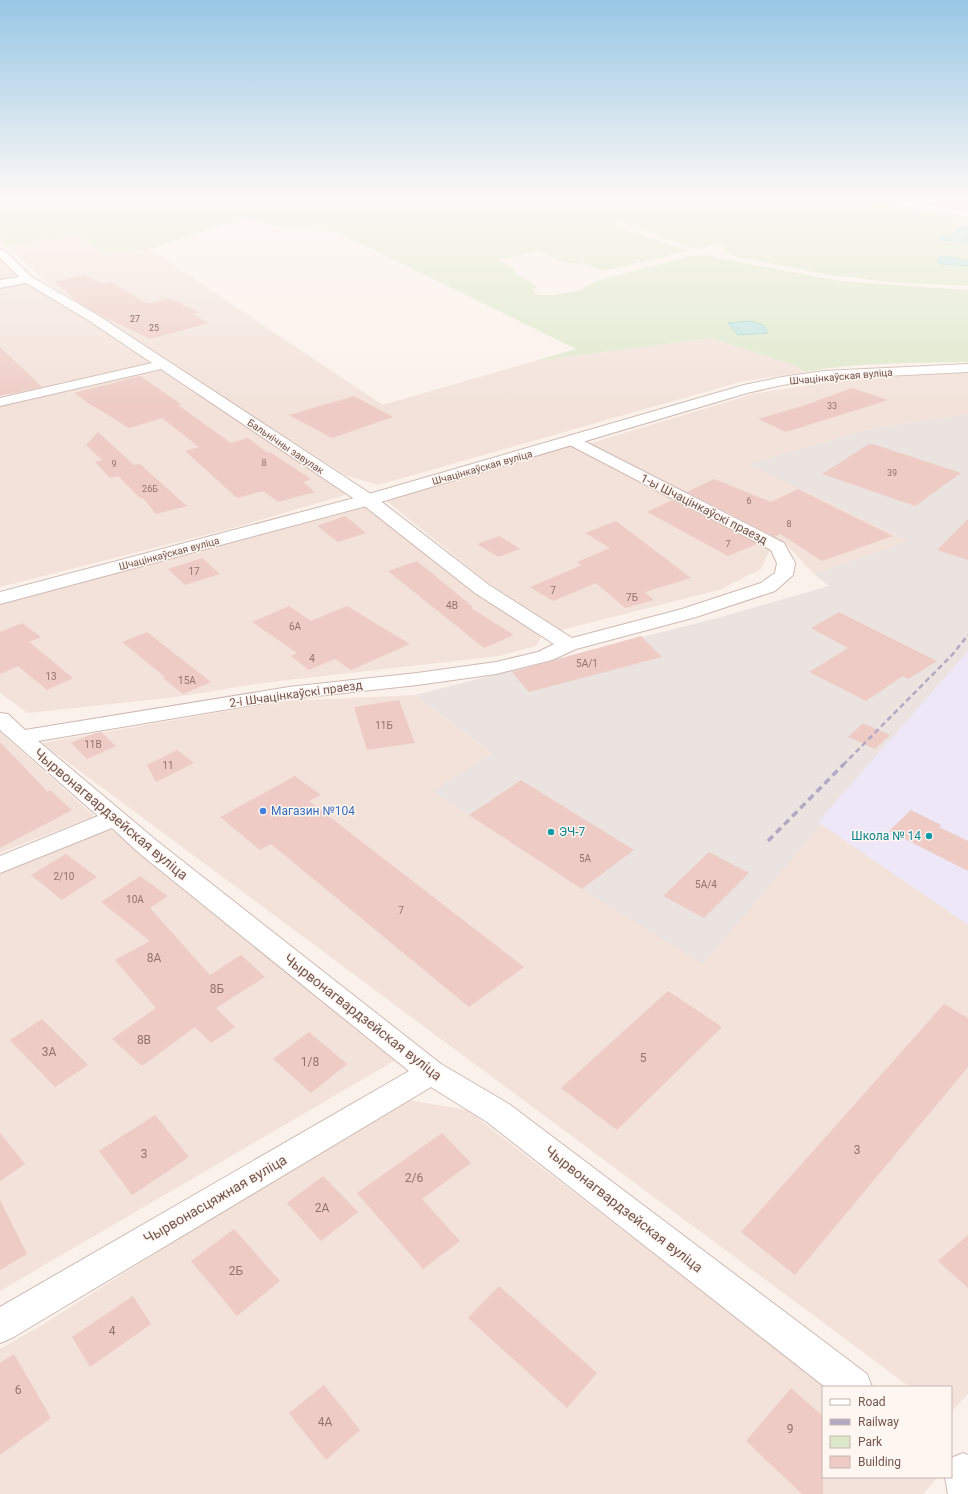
<svg xmlns="http://www.w3.org/2000/svg" width="968" height="1494" viewBox="0 0 968 1494" font-family="Roboto,sans-serif">
	<rect width="100%" height="100%" fill="#fbf1eb"/>
	<!-- residential -->
	<g fill="#f2e2da">
		<polygon points="869,197 968,197 968,212"/>
		<polygon points="75,234 105,254 149,249 383,405 535,361 711,338 797,366 805,372 740,382 378,485 345,475 46,282 7,246"/>
		<polygon points="0,261 16,277 0,280"/>
		<polygon points="32,283 156,363 14,398 0,388 0,287"/>
		<polygon points="161,367 349,494 229,529 0,587 0,404"/>
		<polygon points="968,373 968,414 870,429 749,464 910,541 814,574 785,543 588,444 753,394 848,379"/>
		<polygon points="572,445 770,549 761,569 719,590 561,630 487,582 384,499"/>
		<polygon points="368,507 495,606 543,634 536,646 499,656 262,683 176,697 28,713 0,693 0,602"/>
		<polygon points="415,695 492,753 434,791 469,815 818,822 968,924 968,1394 951,1412 951,1387 910,1387 42,743 285,701"/>
		<polygon points="0,732 94,816 0,853"/>
		<polygon points="107,826 252,942 401,1057 0,1291 0,871"/>
		<polygon points="401,1099 467,1110 826,1387 823,1387 823,1477 938,1477 923,1494 0,1494 0,1349 42,1325"/>
	</g>
	<!-- industrial -->
	<polygon fill="#ebe3e0" points="968,414 968,651 703,964 582,889 433,791 492,753 415,695 721,617 829,586 814,574 909,541 748,464 870,429"/>
	<!-- education -->
	<polygon fill="#eee7f8" points="968,651 968,925 818,822"/>
	<!-- green -->
	<path fill="#dde8ca" d="M0 197H827L891 205 904 209 962 218 968 217V227L959 229 951 236 941 239 942 240 968 242V261L960 259 941 264 968 266V286L890 282 830 275 737 257 722 252 726 247 717 244 693 249 620 222 613 224 688 251 603 271 581 262 579 264 566 263 538 251 498 260 512 267 516 273 537 286 534 290V292L539 295H553L572 292 582 289 596 281 690 256 703 255 839 281 968 290V362C914 363 858 362 805 372L797 366 711 338 535 361 576 349 335 231 281 228 245 218 149 249 105 254 75 234 7 246 0 238Z"/>
	<!-- water -->
	<g fill="#c0e4e1" stroke="#a7d5d2">
		<polygon points="966,227 968,227 968,242 942,240 940,239 951,236 958,229"/>
		<polygon points="941,257 950,257 968,261 968,266 941,264 937,260"/>
		<polygon points="750,321 763,325 768,333 738,335 728,323"/>
	</g>
	<!-- building -->
	<g fill="#eeccc5">
		<polygon points="84,275 103,284 111,282 148,304 169,298 199,312 192,314 209,323 150,339 102,316 75,300 56,282"/>
		<polygon points="0,347 42,387 0,396"/>
		<polygon points="140,376 181,404 178,405 231,443 248,438 268,453 270,452 311,479 303,482 315,492 278,502 263,491 237,498 185,451 199,447 162,418 129,428 95,407 94,407 74,393"/>
		<polygon points="852,388 888,400 786,432 758,419 799,407 800,407"/>
		<polygon points="354,396 393,417 332,438 289,415"/>
		<polygon points="98,432 134,465 140,464 187,506 156,514 143,498 140,498 118,476 110,478 95,462 102,460 86,445"/>
		<polygon points="869,444 873,444 961,473 915,506 822,474"/>
		<polygon points="714,479 771,502 798,489 893,536 822,561 780,534 775,537 687,492"/>
		<polygon points="672,500 757,544 728,556 647,512"/>
		<polygon points="345,516 366,533 338,542 317,526"/>
		<polygon points="968,519 968,560 937,550"/>
		<polygon points="616,521 691,578 645,592 654,600 625,608 596,583 553,601 530,587 582,565 577,562 610,548 585,533"/>
		<polygon points="499,536 520,549 498,557 477,544"/>
		<polygon points="202,558 220,574 185,585 168,569"/>
		<polygon points="417,561 473,607 471,608 514,635 484,648 388,571"/>
		<polygon points="289,606 311,621 347,606 410,644 351,670 335,659 309,670 291,656 297,653 252,622"/>
		<polygon points="839,612 937,661 908,679 903,676 866,701 809,672 848,648 811,628"/>
		<polygon points="22,623 41,637 29,642 73,678 47,690 18,666 0,674 0,632"/>
		<polygon points="147,632 211,682 183,694 163,678 165,677 122,642"/>
		<polygon points="641,636 662,657 529,692 512,672"/>
		<polygon points="399,700 415,743 367,750 354,707"/>
		<polygon points="863,723 890,735 875,749 848,737"/>
		<polygon points="101,732 116,746 87,759 71,743 92,734"/>
		<polygon points="0,742 48,792 50,790 72,810 0,848"/>
		<polygon points="177,750 194,763 156,782 147,765"/>
		<polygon points="295,776 321,795 309,801 524,967 469,1007 271,844 260,850 220,817"/>
		<polygon points="521,780 634,850 582,889 469,815"/>
		<polygon points="911,810 941,825 939,827 968,841 968,871 889,831"/>
		<polygon points="709,852 749,873 704,918 663,896"/>
		<polygon points="66,854 97,877 62,900 31,875"/>
		<polygon points="140,876 168,896 150,908 210,975 241,955 265,977 216,1008 235,1027 211,1043 195,1027 142,1066 112,1039 156,1008 115,960 150,941 101,902"/>
		<polygon points="668,991 722,1027 617,1130 561,1088"/>
		<polygon points="944,1004 968,1018 968,1067 795,1275 741,1232"/>
		<polygon points="42,1019 88,1065 55,1087 10,1040"/>
		<polygon points="309,1032 347,1064 311,1093 273,1059"/>
		<polygon points="155,1115 189,1157 132,1195 99,1151"/>
		<polygon points="0,1133 25,1164 0,1181"/>
		<polygon points="442,1133 471,1163 422,1199 460,1241 423,1269 357,1193"/>
		<polygon points="323,1176 358,1212 321,1241 287,1203"/>
		<polygon points="0,1200 27,1254 0,1270"/>
		<polygon points="234,1229 280,1281 237,1316 191,1261"/>
		<polygon points="968,1235 968,1288 938,1261"/>
		<polygon points="499,1286 597,1373 567,1408 468,1318"/>
		<polygon points="133,1296 151,1324 90,1367 72,1337"/>
		<polygon points="14,1354 51,1418 0,1455 0,1363"/>
		<polygon points="324,1385 360,1430 326,1460 289,1413"/>
		<polygon points="791,1388 823,1416 823,1494 802,1494 746,1441"/>
	</g>
	<g fill="none" stroke-linecap="round" stroke-linejoin="round">
		<!-- minor casing -->
		<g stroke="#cfbab3" stroke-width="2">
			<g id="minor">
				<polygon points="854,197 880,197 968,211 968,217 859,200"/>
				<polygon points="0,249 4,250 32,277 96,314 374,496 489,585 572,638 682,609 761,583 775,573 777,563 771,550 566,443 563,440 566,437 571,435 576,437 784,543 795,563 793,575 775,591 696,617 576,649 552,660 496,674 417,685 289,699 38,741 157,841 441,1064 509,1104 867,1374 872,1387 825,1387 487,1122 431,1087 12,1338 0,1343 0,1307 409,1071 139,853 112,828 0,873 0,856 98,816 0,730 0,713 8,714 25,730 289,687 417,673 496,662 538,652 554,644 475,593 362,504 161,369 0,406 0,398 152,363 88,320 26,283 0,288 0,280 19,277 0,258"/>
				<polygon points="963,1453 968,1455 968,1494 948,1494 945,1477 951,1477 951,1458"/>
			</g>
		</g>
		<!-- tertiary casing -->
		<g stroke="#cfbab3" stroke-width="2">
			<polygon id="tertiary" points="968,364 968,372 824,379 782,385 747,393 374,504 0,604 0,592 362,496 744,385 782,377 824,371"/>
		</g>
		<!-- minor -->
		<use href="#minor" fill="#fff" fill-rule="evenodd"/>
		<!-- tertiary -->
		<use href="#tertiary" fill="#fff" fill-rule="evenodd"/>
		<!-- rail-far1 -->
		<polyline stroke="#b2a9c5" stroke-width="2.5" stroke-dasharray="5.5 3.5" stroke-linecap="butt" points="843,765 952,655 968,635"/>
		<!-- rail -->
		<polyline stroke="#b2a9c5" stroke-width="3.5" stroke-dasharray="7 4.5" stroke-linecap="butt" points="768,841 844,764"/>
	</g>
	<!-- sky -->
	<linearGradient id="sky" x2="0" y2="1"><stop stop-color="#98c7e5"/><stop offset="0.49" stop-color="#fdf9f6"/><stop offset="1" stop-color="#fdf9f6" stop-opacity="0"/></linearGradient>
	<rect width="968" height="406" fill="url(#sky)"/>
	<!-- markers -->
	<circle fill="#3f7fe0" stroke="#fef6f1" stroke-width="1.5" cx="263" cy="811" r="4"/>
	<g fill="#0f9aa8" stroke="#fef6f1" stroke-width="1.5">
		<circle cx="551" cy="832" r="4"/>
		<circle cx="929" cy="836" r="4"/>
	</g>
	<g text-anchor="middle" stroke-width="3" stroke-linejoin="round" paint-order="stroke">
		<!-- far-number labels -->
		<g font-size="9" fill="#92736c">
			<text x="135" y="322">27</text>
			<text x="154" y="331">25</text>
			<text x="832" y="409">33</text>
			<text x="264" y="466">8</text>
			<text x="114" y="467">9</text>
			<text x="892" y="476">39</text>
			<text x="150" y="492">26Б</text>
			<text x="749" y="504">6</text>
			<text x="789" y="527">8</text>
			<text x="728" y="547">7</text>
		</g>
		<!-- far-street labels -->
		<g font-size="10" fill="#74554f" stroke="#fef6f1">
			<text transform="translate(841 376) rotate(-5)" y="4">Шчацінкаўская вуліца</text>
			<text transform="translate(286 446) rotate(34)" y="4">Бальнічны завулак</text>
			<text transform="translate(482 467) rotate(-16)" y="4">Шчацінкаўская вуліца</text>
			<text transform="translate(169 553) rotate(-15)" y="4">Шчацінкаўская вуліца</text>
		</g>
		<!-- number labels -->
		<g font-size="10" fill="#92736c">
			<text x="194" y="575">17</text>
			<text x="553" y="594">7</text>
			<text x="632" y="601">7Б</text>
			<text x="452" y="609">4В</text>
			<text x="295" y="630">6А</text>
			<text x="312" y="662">4</text>
			<text x="587" y="667">5А/1</text>
			<text x="51" y="680">13</text>
			<text x="187" y="684">15А</text>
			<text x="384" y="729">11Б</text>
			<text x="93" y="748">11В</text>
			<text x="168" y="769">11</text>
			<text x="585" y="862">5А</text>
			<text x="64" y="880">2/10</text>
			<text x="706" y="888">5А/4</text>
			<text x="135" y="903">10А</text>
			<text x="401" y="914">7</text>
		</g>
		<!-- street labels -->
		<g font-size="12" fill="#74554f" stroke="#fef6f1">
			<text transform="translate(704 509) rotate(27)" y="4">1-ы Шчацінкаўскі праезд</text>
			<text transform="translate(296 694) rotate(-8)" y="4">2-і Шчацінкаўскі праезд</text>
		</g>
		<!-- shop labels -->
		<g font-size="12" fill="#366cbe" stroke="#fef6f1" text-anchor="start">
			<text x="271" y="815">Магазин №104</text>
		</g>
		<!-- culture labels -->
		<g font-size="12" fill="#0d838f" stroke="#fef6f1" text-anchor="start">
			<text x="559" y="836">ЭЧ-7</text>
			<text x="921" y="840" text-anchor="end">Школа № 14</text>
		</g>
		<!-- near-number labels -->
		<g font-size="12" fill="#92736c">
			<text x="154" y="962">8А</text>
			<text x="217" y="993">8Б</text>
			<text x="144" y="1044">8В</text>
			<text x="49" y="1056">3А</text>
			<text x="643" y="1062">5</text>
			<text x="310" y="1066">1/8</text>
			<text x="857" y="1154">3</text>
			<text x="144" y="1158">3</text>
			<text x="414" y="1182">2/6</text>
			<text x="322" y="1212">2А</text>
			<text x="236" y="1275">2Б</text>
			<text x="112" y="1335">4</text>
			<text x="18" y="1394">6</text>
			<text x="325" y="1426">4А</text>
			<text x="790" y="1433">9</text>
		</g>
		<!-- near-street labels -->
		<g font-size="14" fill="#74554f" stroke="#fef6f1">
			<text transform="translate(111 814) rotate(40)" y="5">Чырвонагвардзейская вуліца</text>
			<text transform="translate(363 1017) rotate(38)" y="5">Чырвонагвардзейская вуліца</text>
			<text transform="translate(215 1199) rotate(-30)" y="5">Чырвонасцяжная вуліца</text>
			<text transform="translate(624 1209) rotate(38)" y="5">Чырвонагвардзейская вуліца</text>
		</g>
	</g>
	<!-- legend -->
	<rect x="822" y="1386" width="130" height="92" fill="#fef6f1" stroke="#c7b6b0"/>
	<rect x="830" y="1399" width="20" height="6" fill="#ffffff" stroke="#c7b6b0"/>
	<text x="858" y="1406" font-size="12" fill="#74554f">Road</text>
	<rect x="830" y="1419" width="20" height="6" fill="#b2a9c5" stroke="#c7b6b0"/>
	<text x="858" y="1426" font-size="12" fill="#74554f">Railway</text>
	<rect x="830" y="1436" width="20" height="12" fill="#dde8ca" stroke="#c7b6b0"/>
	<text x="858" y="1446" font-size="12" fill="#74554f">Park</text>
	<rect x="830" y="1456" width="20" height="12" fill="#eeccc5" stroke="#c7b6b0"/>
	<text x="858" y="1466" font-size="12" fill="#74554f">Building</text>
</svg>
